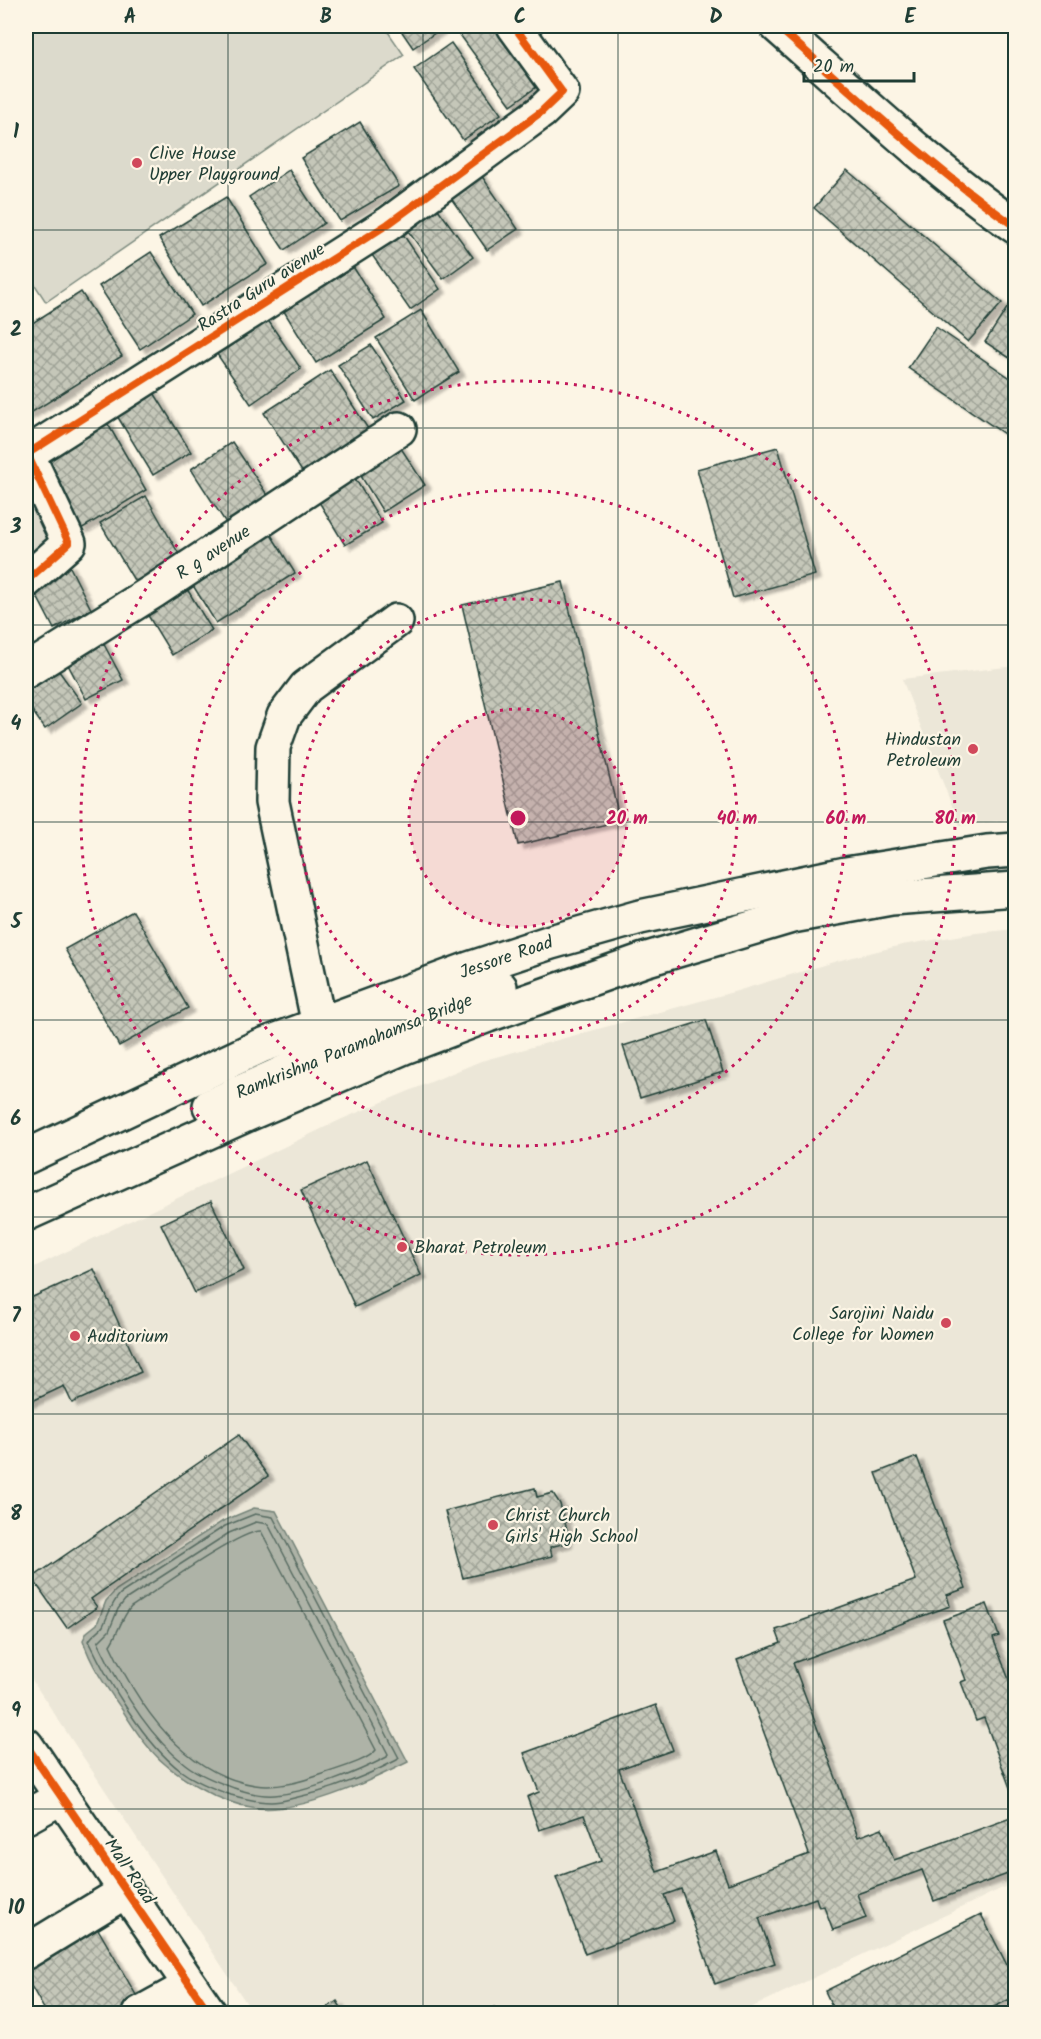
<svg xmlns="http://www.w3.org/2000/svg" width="1041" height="2039" viewBox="0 0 1041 2039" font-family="Kalam,sans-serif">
	<defs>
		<pattern id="building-cross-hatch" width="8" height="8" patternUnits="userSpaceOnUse" patternTransform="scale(1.5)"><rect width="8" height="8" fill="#c5c7b9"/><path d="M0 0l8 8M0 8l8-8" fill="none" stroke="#9fa397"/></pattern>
		<filter id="shadow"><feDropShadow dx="6" dy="4" stdDeviation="1.5" flood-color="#0004"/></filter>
	</defs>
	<rect width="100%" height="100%" fill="#fcf5e5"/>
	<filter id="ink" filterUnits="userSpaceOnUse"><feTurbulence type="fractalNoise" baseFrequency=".0167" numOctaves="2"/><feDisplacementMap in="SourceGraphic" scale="12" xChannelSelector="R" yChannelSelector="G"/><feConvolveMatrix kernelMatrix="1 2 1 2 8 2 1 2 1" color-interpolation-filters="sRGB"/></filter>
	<g filter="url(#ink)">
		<!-- built -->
		<g fill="#ece7d8">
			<polygon points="1015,666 1015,819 960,826 902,679"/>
			<polygon points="1015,929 1015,1882 740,2013 253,2013 26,1671 26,1271 342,1119 481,1061 737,991 837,961 902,945 976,933"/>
		</g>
		<!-- green -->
		<g fill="#dcdacc" stroke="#7e8c80" stroke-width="1.5">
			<polygon points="26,26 384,26 404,55 46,302 26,271"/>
			<polygon points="26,483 57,531 26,557"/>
		</g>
		<!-- water -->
		<path fill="#aeb3a7" stroke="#758479" stroke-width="1.5" d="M254 1508 276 1511 408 1762C368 1782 296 1816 251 1807 236 1805 218 1798 204 1790 183 1779 165 1767 150 1749 139 1737 130 1722 121 1708 107 1688 90 1664 83 1640L87 1632 97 1624 106 1601 116 1590 223 1521Z"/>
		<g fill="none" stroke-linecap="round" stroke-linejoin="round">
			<!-- shore -->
			<g stroke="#586c62" stroke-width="1.5">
				<path d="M255 1514 273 1517 399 1758 397 1760C366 1776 333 1790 298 1797 289 1799 281 1802 271 1802 257 1802 245 1799 231 1795 214 1789 196 1782 181 1771 144 1743 109 1683 89 1641 92 1634 99 1632 103 1626 109 1614 111 1604 120 1594L225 1526Z"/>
				<path d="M256 1522 268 1524 388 1754 387 1757C356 1773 309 1792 275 1795 260 1796 248 1793 234 1788 218 1782 199 1775 185 1764 148 1736 118 1684 98 1642L109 1631 118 1609 125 1600 229 1533Z"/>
				<path d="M261 1531 376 1750C368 1761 336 1769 323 1774 303 1781 277 1789 255 1785 184 1774 138 1705 110 1645 118 1633 122 1617 131 1607 154 1592 240 1530 261 1531Z"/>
			</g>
		</g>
		<!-- building -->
		<g fill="url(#building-cross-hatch)" stroke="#1f3d34" stroke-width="1.5" filter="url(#shadow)">
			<polygon points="398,26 445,26 413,48"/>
			<polygon points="468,26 500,26 542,83 511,105 458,32"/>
			<polygon points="451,43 501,114 463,140 414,69"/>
			<polygon points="360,122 399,186 340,221 301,158"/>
			<polygon points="289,170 324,223 284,250 249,197"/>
			<polygon points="847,170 1002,303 968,342 814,208"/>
			<polygon points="479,172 518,229 487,250 448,194"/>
			<polygon points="226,197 268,264 201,306 159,238"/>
			<polygon points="430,198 473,257 443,279 400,220"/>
			<polygon points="394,221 440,289 410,310 363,242"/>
			<polygon points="151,252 192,314 140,349 99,286"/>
			<polygon points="347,257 386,319 316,363 277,300"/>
			<polygon points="81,292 122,356 26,416 26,327"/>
			<polygon points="1009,305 1016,309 1016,362 985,342"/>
			<polygon points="259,307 301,369 251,404 208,341"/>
			<polygon points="421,310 459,372 415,400 376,338"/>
			<polygon points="936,327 1016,382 1016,442 908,368"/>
			<polygon points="371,345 406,400 373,420 338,365"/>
			<polygon points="330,370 374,438 308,481 264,413"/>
			<polygon points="148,383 191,452 153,475 111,406"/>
			<polygon points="105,419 146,490 81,529 39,458"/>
			<polygon points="232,442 268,496 226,523 191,469"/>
			<polygon points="397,442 425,485 383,512 356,468"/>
			<polygon points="778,447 815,575 733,598 697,469"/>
			<polygon points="353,475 382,523 345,545 316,497"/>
			<polygon points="146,496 180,556 135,582 100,523"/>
			<polygon points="268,530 295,573 216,623 189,579"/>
			<polygon points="68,563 91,609 54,629 30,583"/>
			<polygon points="563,582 620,821 518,845 462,605"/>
			<polygon points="184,584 212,630 172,655 144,609"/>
			<polygon points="100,637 123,680 86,699 63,655"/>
			<polygon points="56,667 82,703 45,729 26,702 26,688"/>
			<polygon points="133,911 188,1008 119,1046 65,949"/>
			<polygon points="706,1020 723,1072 640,1098 623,1046"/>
			<polygon points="367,1160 421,1275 355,1307 301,1190"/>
			<polygon points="211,1201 244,1270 195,1293 161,1224"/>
			<polygon points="94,1269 141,1372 72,1403 64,1386 26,1404 26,1300"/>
			<polygon points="239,1435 268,1476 91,1599 97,1607 67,1628 32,1578"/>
			<polygon points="917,1457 966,1588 947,1595 950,1606 793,1663 858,1837 882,1828 894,1860 1016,1816 1016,1871 934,1901 922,1870 857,1894 866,1918 833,1930 824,1906 819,1907 816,1898 759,1918 775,1963 715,1984 681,1889 664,1895 674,1921 585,1954 556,1877 601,1861 584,1815 539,1830 527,1797 539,1792 524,1753 656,1705 673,1750 619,1769 657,1872 716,1851 728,1884 809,1854 737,1660 781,1643 776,1630 916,1580 876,1473"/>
			<polygon points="535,1488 537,1497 553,1493 560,1504 567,1530 566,1543 550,1547 552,1556 463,1578 445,1511"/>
			<polygon points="987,1604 999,1636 993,1638 1016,1698 1016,1804 984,1718 976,1721 961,1682 966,1680 943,1620"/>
			<polygon points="981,1914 1016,1983 1016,1996 980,2014 836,2014 825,1991"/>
			<polygon points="98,1929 140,2002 120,2014 47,2014 26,1977 26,1971"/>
			<polygon points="337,2001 345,2014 318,2014"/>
			<polygon points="494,2007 499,2014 486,2014"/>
		</g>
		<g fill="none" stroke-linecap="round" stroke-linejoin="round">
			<!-- minor casing -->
			<g stroke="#1f3d34" stroke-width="38">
				<g id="minor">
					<path d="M777 26C854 94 932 168 1016 227"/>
					<polyline points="26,581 69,543 27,454 388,224 541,112 562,92 514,26"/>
					<polyline points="26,671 154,591 399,429"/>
					<polyline points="319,1025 272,802 273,747 284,716 306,687 396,621"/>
					<polyline points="26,1745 210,2014"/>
					<polyline points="26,1817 62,1797"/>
					<polyline points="26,1952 126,1891"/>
					<polyline points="139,2014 190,1986"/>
				</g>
			</g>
			<!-- major casing -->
			<g stroke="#1f3d34" stroke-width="38">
				<g id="major">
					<polyline points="210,1106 287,1071 416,1016 500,987"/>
					<polyline points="26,1157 261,1046 469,969 551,942 640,917 846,874 987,852 1016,850"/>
					<polyline points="26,1214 248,1114 404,1047 488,1015 644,960 792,916 891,898 1016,889"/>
				</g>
			</g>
			<!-- minor -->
			<use href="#minor" stroke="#fcf5e5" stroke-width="33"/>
			<!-- major -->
			<use href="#major" stroke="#fcf5e5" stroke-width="33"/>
			<!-- cycleway casing -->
			<g stroke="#fcf5e5" stroke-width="11">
				<g id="cycleway">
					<path d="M777 26C854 94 932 168 1016 227"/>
					<polyline points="26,581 69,543 27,454 388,224 541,112 562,92 514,26"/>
					<polyline points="26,1745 210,2014"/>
				</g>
			</g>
			<!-- cycleway -->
			<use href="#cycleway" stroke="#e8590c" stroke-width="8"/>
		</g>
	</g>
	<!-- grid -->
	<path fill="none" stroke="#1f3d34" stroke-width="1.5" stroke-opacity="0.55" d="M228 26V2014M423 26V2014M618 26V2014M813 26V2014M26 230H1016M26 428H1016M26 625H1016M26 822H1016M26 1020H1016M26 1217H1016M26 1414H1016M26 1611H1016M26 1809H1016"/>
	<!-- distance rings -->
	<circle cx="518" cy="818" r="109" fill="#c2185b" fill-opacity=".12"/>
	<g fill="none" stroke="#c2185b" stroke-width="3" stroke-dasharray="3 6">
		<circle cx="518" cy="818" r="109"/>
		<circle cx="518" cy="818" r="219"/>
		<circle cx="518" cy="818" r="328"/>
		<circle cx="518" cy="818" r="437"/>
	</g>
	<!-- markers -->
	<g fill="#d1495b" stroke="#fcf5e5" stroke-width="2">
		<circle cx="137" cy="163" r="6"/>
		<circle cx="973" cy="749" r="6"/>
		<circle cx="402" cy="1247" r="6"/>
		<circle cx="946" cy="1323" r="6"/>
		<circle cx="75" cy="1336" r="6"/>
		<circle cx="493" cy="1525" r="6"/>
	</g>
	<g text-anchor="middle" stroke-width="4.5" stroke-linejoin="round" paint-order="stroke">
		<!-- poi labels -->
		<g font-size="18" fill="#1f3d34" stroke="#fcf5e5" text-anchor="start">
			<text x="149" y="159">Clive House<tspan x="149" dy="21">Upper Playground</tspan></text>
			<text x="961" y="745" text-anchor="end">Hindustan<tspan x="961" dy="21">Petroleum</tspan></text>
			<text x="414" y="1253">Bharat Petroleum</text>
			<text x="934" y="1319" text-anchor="end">Sarojini Naidu<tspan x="934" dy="21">College for Women</tspan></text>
			<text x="87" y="1342">Auditorium</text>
			<text x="505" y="1521">Christ Church<tspan x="505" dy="21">Girls' High School</tspan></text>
		</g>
		<!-- street labels -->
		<g font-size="18" fill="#1f3d34" stroke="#fcf5e5">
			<text transform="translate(261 287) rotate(-33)" y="6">Rastra Guru avenue</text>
			<text transform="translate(213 552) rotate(-33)" y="6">R g avenue</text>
			<text transform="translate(506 957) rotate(-19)" y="6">Jessore Road</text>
			<text transform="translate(354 1046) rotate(-22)" y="6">Ramkrishna Paramahamsa Bridge</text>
			<text transform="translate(130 1871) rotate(56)" y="6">Mall Road</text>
		</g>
	</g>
	<circle cx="518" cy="818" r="9" fill="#c2185b" stroke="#fcf5e5" stroke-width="3"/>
	<g font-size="18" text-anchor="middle" font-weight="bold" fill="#c2185b" stroke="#fcf5e5" stroke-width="4.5" stroke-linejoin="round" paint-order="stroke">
		<text x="627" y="824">20 m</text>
		<text x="737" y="824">40 m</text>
		<text x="846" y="824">60 m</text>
		<text x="955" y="824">80 m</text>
	</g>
	<!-- margin -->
	<rect width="1041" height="2039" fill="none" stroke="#fcf5e5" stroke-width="66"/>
	<!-- scale -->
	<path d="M804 72v9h110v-9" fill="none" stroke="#1f3d34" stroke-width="3"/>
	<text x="813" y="72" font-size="18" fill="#1f3d34" stroke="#fcf5e5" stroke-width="4.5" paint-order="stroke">20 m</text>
	<rect x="33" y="33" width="975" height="1973" fill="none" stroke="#1f3d34" stroke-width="2"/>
	<g font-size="20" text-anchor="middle" font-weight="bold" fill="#1f3d34">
		<text x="130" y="23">A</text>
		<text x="326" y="23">B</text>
		<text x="520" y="23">C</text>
		<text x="716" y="23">D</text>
		<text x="910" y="23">E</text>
		<text x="16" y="138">1</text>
		<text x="16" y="336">2</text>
		<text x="16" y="533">3</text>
		<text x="16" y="730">4</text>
		<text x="16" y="928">5</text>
		<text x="16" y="1125">6</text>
		<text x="16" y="1322">7</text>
		<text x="16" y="1520">8</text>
		<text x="16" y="1717">9</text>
		<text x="16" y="1914">10</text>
	</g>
</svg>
